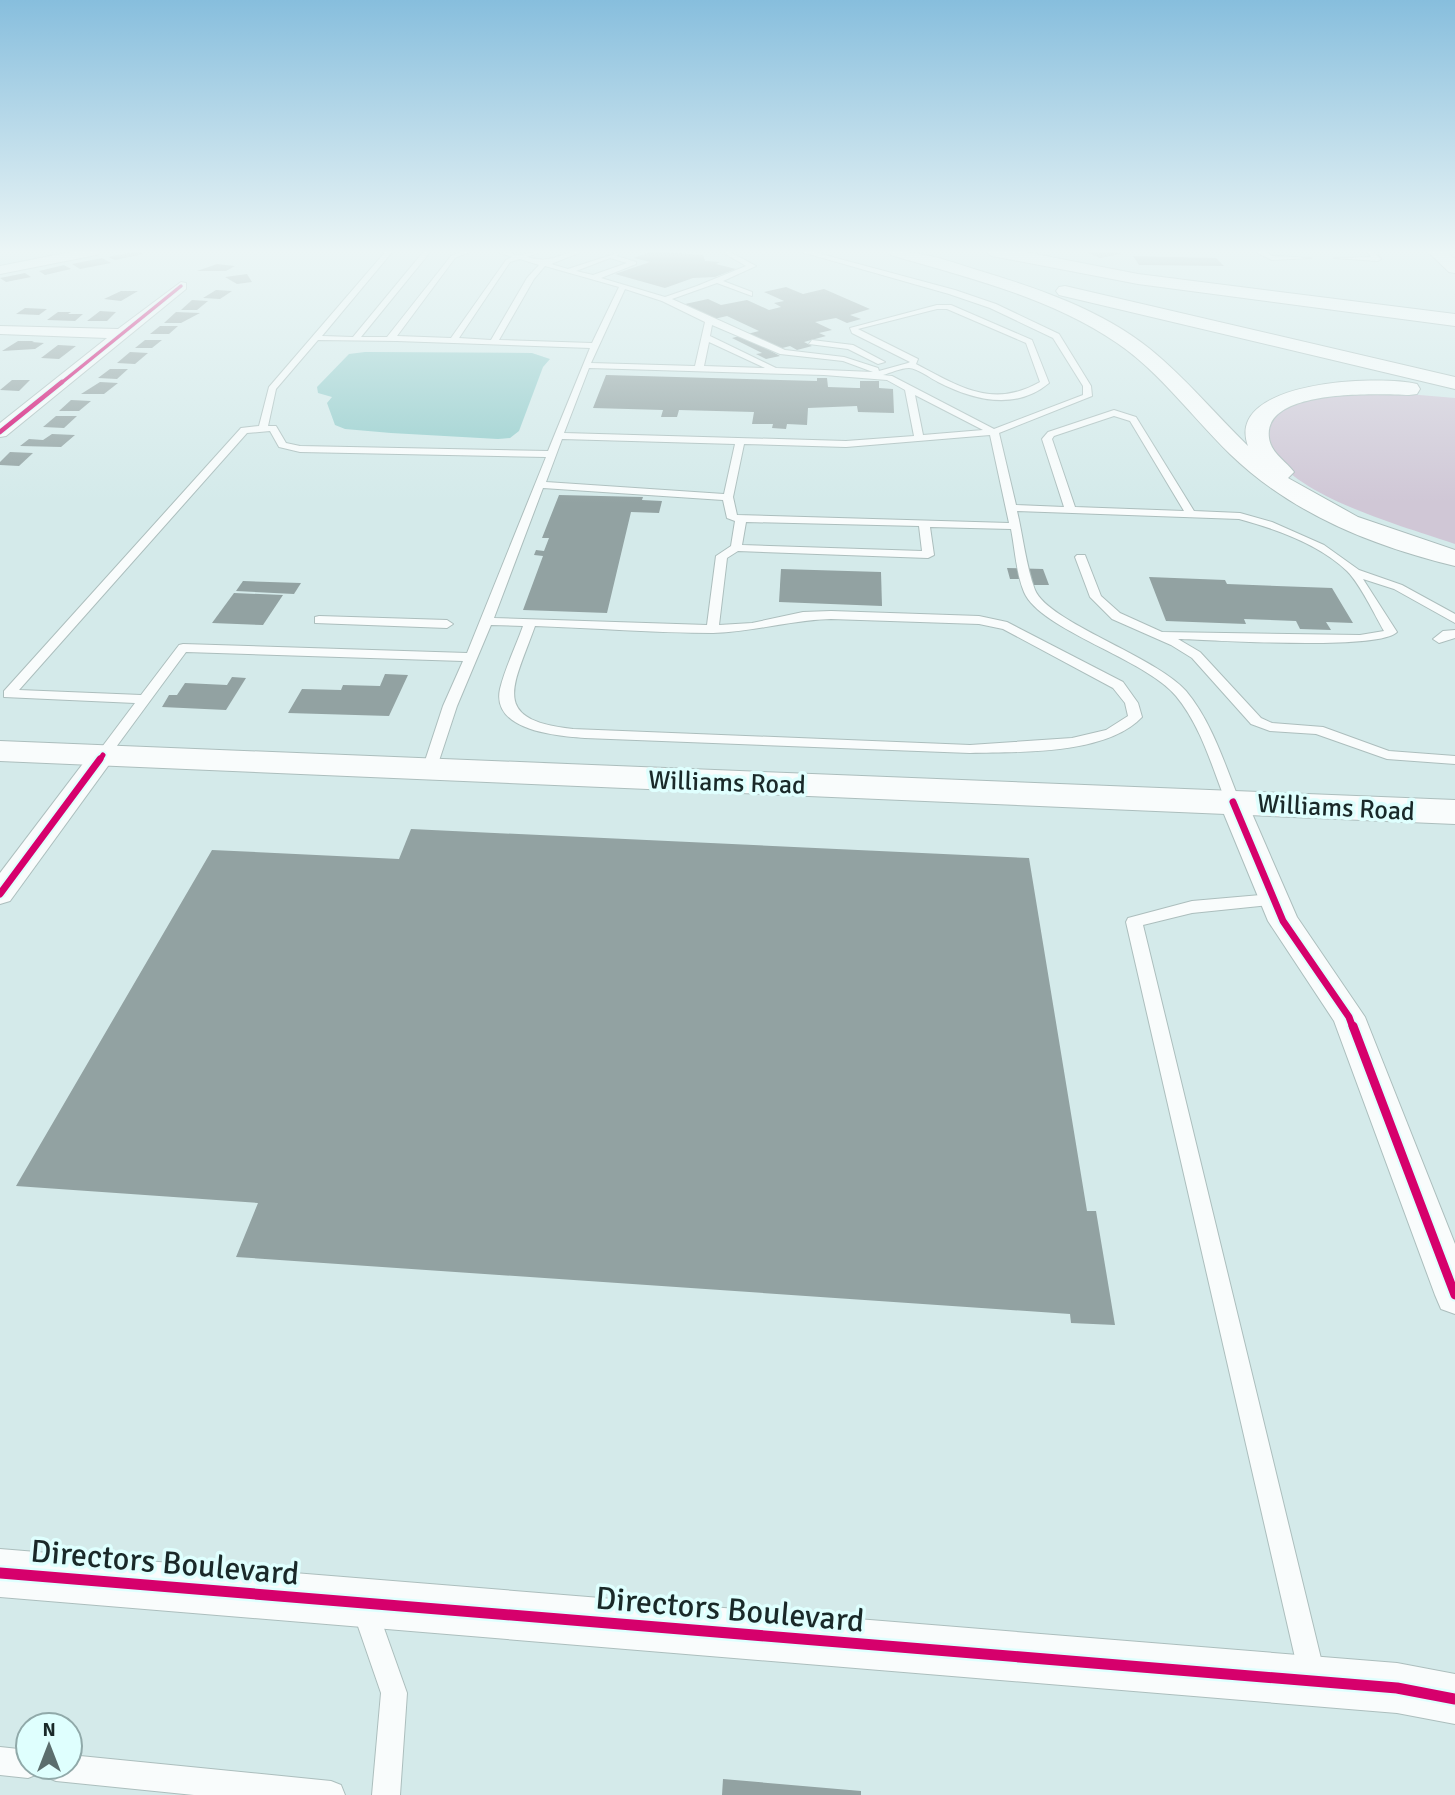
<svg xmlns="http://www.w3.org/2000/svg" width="1455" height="1795" viewBox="0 0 1455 1795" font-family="Signika,sans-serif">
	<rect width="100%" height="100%" fill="#d4eaea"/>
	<!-- green -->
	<path fill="#d0c7d6" d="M1361 390 1455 398V544C1406 527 1305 500 1275 457 1270 451 1269 439 1266 431L1275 414 1308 398Z"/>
	<!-- water -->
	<polygon fill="#95cdcc" points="365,352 532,353 550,359 543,367 519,431 510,438 498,439 391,433 345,429 335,425 327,403 332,397 318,393 317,387 349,354"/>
	<!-- building -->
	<g fill="#92a2a2">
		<polygon points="138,251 143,254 115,260 108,257"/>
		<polygon points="652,251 703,255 705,261 720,262 716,264 736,269 715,277 693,278 665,288 615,274 650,262 634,258"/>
		<polygon points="1084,251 1115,251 1121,254 1100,258"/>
		<polygon points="1133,256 1216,258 1224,266 1139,265"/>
		<polygon points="102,258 111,263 80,269 72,264"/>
		<polygon points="217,264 235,266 226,271 197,271"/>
		<polygon points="64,265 71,269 45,275 39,271"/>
		<polygon points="25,273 31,277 6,282 0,278"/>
		<polygon points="247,274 252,282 237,284 225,277"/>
		<polygon points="786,287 803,294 824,289 870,309 850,315 861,319 847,323 836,318 815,322 832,330 819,333 826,336 804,342 812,346 797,350 790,346 771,351 780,356 766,359 756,354 762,353 732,338 759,331 727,316 714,319 685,304 708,299 721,305 747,300 769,310 781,307 774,303 784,301 764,292"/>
		<polygon points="216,290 232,291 220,299 203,298"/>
		<polygon points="121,291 138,291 121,301 104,299"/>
		<polygon points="192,300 208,301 197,310 181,310"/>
		<polygon points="25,308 47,309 39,315 16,314"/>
		<polygon points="100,311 116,312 107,321 87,321"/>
		<polygon points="58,312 71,312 68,314 83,314 75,321 47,320"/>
		<polygon points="176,312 200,313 181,323 164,323"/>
		<polygon points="160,326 178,326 169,334 150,334"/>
		<polygon points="145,340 162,340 152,348 135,348"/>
		<polygon points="34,341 32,342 44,343 35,349 2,351 18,341"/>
		<polygon points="58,345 76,346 59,359 41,358"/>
		<polygon points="130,352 148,353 135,364 117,363"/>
		<polygon points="110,369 128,369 117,379 98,378"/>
		<polygon points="606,375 817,381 817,378 827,378 828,387 857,388 860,388 860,381 879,381 879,388 893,389 894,413 858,412 857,406 808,408 807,425 787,424 786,429 772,428 773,424 752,424 754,412 679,410 677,417 661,417 663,410 593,408"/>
		<polygon points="12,380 30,380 19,391 0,390"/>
		<polygon points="100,382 118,383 104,394 81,394"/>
		<polygon points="71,400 91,401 79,411 59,411"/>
		<polygon points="56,416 77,416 64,428 43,427"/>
		<polygon points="52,434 75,435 61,447 20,446 29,439 43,440"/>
		<polygon points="10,452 33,453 19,466 0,465 0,462"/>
		<polygon points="559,495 643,497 642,500 662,501 659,513 631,512 607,613 523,610 543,556 534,555 536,550 544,551 549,538 542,538"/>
		<polygon points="1007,568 1043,569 1049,585 1024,585 1022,579 1010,579"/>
		<polygon points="781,569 881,572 882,606 779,602"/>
		<polygon points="1149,577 1225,580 1227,584 1332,588 1353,623 1326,622 1331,630 1300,629 1296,621 1244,619 1246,624 1166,621"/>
		<polygon points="243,581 301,583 294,594 236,591"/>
		<polygon points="234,593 283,595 263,625 212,623"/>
		<polygon points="385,674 408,675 389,716 288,713 302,689 341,690 343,685 380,686"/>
		<polygon points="232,677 246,678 226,710 162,707 169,695 177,695 185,683 227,685"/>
		<polygon points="411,829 1029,858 1087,1211 1096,1211 1115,1325 1071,1323 1070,1314 236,1257 258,1203 16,1186 212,850 399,859"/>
		<polygon points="723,1779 861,1791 861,1795 722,1795"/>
	</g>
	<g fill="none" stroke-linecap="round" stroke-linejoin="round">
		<!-- service casing -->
		<g stroke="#acbebd" stroke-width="2">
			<g id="service">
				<path d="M386 251H393L322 336 353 337 424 251H431L361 337H387L451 256 462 251H472L455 258 397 336 451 338 506 260 512 257 494 251 519 255 542 251 527 257C554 265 559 251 584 251L551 264 568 269 620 252 617 256 636 262V264L601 278 665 297 697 286 746 266 724 253 728 251 756 266 723 281 752 292V296L717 283 672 299 785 350 844 357 878 368 879 371 908 363 910 362 852 333 850 328 937 305H951L1032 340 1049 383C1016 411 973 400 938 382 930 378 917 368 909 368 901 368 890 373 883 375L892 376 994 429 1083 395V386L1053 338 990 308 949 294 798 251H810L955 290 996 304 1059 334 1091 386 1092 396 999 433 1016 505 1064 507 1042 439 1048 432 1114 410 1136 417 1194 511 1240 513 1272 522 1324 545 1359 570 1402 585 1455 614V623L1394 589 1363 579 1397 632C1379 651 1213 640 1178 639L1200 652 1261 718 1272 723 1323 727 1389 751 1455 756V764L1387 759 1316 734 1270 731 1251 724 1192 658 1171 645 1112 619 1090 597 1075 557 1077 555H1085L1101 596 1120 613 1162 632 1360 635 1384 631C1374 614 1361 585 1347 571 1319 544 1276 529 1239 519L1017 511C1023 536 1026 566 1035 590 1048 622 1157 657 1186 691 1212 722 1225 765 1240 802L1233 807 1226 802C1212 767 1201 726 1176 696 1146 659 1040 630 1024 592 1016 573 1015 549 1011 529L930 527 934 555 928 558 738 551 727 558 719 625 752 623 803 612 831 611 979 616 1007 622 1123 682 1138 703 1142 717C1106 755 1019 752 970 753L585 738C558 736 491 731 500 689 505 668 516 646 523 626L491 625 457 706 436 770 429 774 422 770 443 706 463 661 186 652 108 758 103 759 96 755 135 703 4 697V691L241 428 259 426 269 387ZM610 258 627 263 593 275 576 271ZM520 259 539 265 527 278 491 340 459 338 510 262ZM545 266 619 287 592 343 499 340 534 279ZM625 289 662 301 705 322 695 366 591 363ZM937 309H947L1026 343 1040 382C993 409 960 387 916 364L918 359 858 329ZM712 325 780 354 843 361 873 372 776 368 710 336ZM318 340 397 341 590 348 548 451 300 446 286 443 276 426H268L276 389ZM709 342 765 368 704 366ZM589 368 824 375 887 380 905 390 914 436 846 441 564 433ZM915 395 983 430 923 435ZM1114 416 1130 421 1184 511 1075 507 1052 439 1054 436ZM270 431 279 447 300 452 546 457 467 653 183 644 179 645 141 695 19 690 247 433ZM990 435 1009 523 737 515 733 497 744 444 846 447ZM562 439 735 444 724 494 546 482ZM543 488 723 500 727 518 735 521 731 546 716 556 707 625 494 618ZM746 522 919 526 922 551 742 545ZM831 619 979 624 1003 629 1113 688 1125 703 1128 716 1106 730 1072 738 970 745 573 729C488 720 514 686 535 626 594 628 654 633 713 633 753 632 791 620 831 619Z"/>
				<polygon points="1253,251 1262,251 1273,256 1311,258 1272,260"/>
				<polygon points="1366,251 1373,251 1381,259 1378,261 1334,258 1371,257"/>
				<polygon points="812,340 853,345 885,362 878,364 848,349 809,344"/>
				<polygon points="319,616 447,620 453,624 447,628 315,623 315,617"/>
				<polygon points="1455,630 1455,638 1439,643 1433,639 1443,631"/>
				<polygon points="1273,894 1279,896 1281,900 1279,904 1192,913 1143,925 1325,1675 1321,1684 1312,1688 1303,1684 1299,1675 1126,922 1128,918 1192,901"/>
				<polygon points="365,1596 374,1600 407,1693 400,1795 372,1795 381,1693 352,1609 356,1600"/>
				<polygon points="0,1747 28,1750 28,1767 41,1767 38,1774 28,1778 0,1775"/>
				<polygon points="70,1755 331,1781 341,1785 345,1795 194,1795 56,1781 46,1777 42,1767 70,1767"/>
			</g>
		</g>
		<!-- minor casing -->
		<g stroke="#acbebd" stroke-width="2">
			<g id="minor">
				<polygon points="75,251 102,251 96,255 0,274 0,266"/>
				<polygon points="181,282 186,283 186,289 6,436 0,437 0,423 107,338 0,334 0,326 118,329"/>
				<polygon points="103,747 112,749 116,755 10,901 0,904 0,873 94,749"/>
				<polygon points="1233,793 1243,796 1247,802 1297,917 1365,1017 1455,1244 1455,1314 1441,1309 1435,1295 1334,1021 1268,921 1219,802 1223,796"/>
				<polygon points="0,1549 1397,1663 1455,1674 1455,1724 1397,1713 0,1597"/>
			</g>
		</g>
		<!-- secondary casing -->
		<g stroke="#acbebd" stroke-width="2">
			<polygon id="secondary" points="0,741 1455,800 1455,824 0,761"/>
		</g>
		<!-- primary casing -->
		<g stroke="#acbebd" stroke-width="2">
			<polygon id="primary" points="1427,251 1445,251 1455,259 1455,273 1449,272"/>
		</g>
		<!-- motorway casing -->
		<g stroke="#acbebd" stroke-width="2">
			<g id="motorway">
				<path d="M889 251C921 251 946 260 977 270 1037 288 1100 309 1150 349 1186 378 1215 414 1248 446 1224 380 1380 375 1417 384L1420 389 1417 394 1409 395C1378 394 1262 388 1269 438 1271 453 1286 461 1294 472L1288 478 1358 517 1455 550V566C1373 546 1292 514 1230 454 1192 417 1161 373 1117 343 1050 297 968 278 891 255Z"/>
				<polygon points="984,251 1020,251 1138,274 1455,314 1455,326 1138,284 992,256"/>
				<polygon points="1065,286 1455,377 1455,389 1059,295 1056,291 1059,287"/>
			</g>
		</g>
		<!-- service -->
		<use href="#service" fill="#f9fcfc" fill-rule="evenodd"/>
		<!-- minor -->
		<use href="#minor" fill="#f9fcfc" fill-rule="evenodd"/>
		<!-- secondary -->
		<use href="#secondary" fill="#f9fcfc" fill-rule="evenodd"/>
		<!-- primary -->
		<use href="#primary" fill="#f9fcfc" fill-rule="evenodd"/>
		<!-- motorway -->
		<use href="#motorway" fill="#f9fcfc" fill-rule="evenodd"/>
		<!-- cycleway-far5 casing -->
		<g stroke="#dffffe" stroke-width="5">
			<polyline id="cycleway-far5" points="60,384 181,286"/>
		</g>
		<!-- cycleway-far4 casing -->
		<g stroke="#dffffe" stroke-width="7">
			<polyline id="cycleway-far4" points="0,432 62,382"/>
		</g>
		<!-- cycleway-far3 casing -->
		<g stroke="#dffffe" stroke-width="9">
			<polyline id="cycleway-far3" points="99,761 103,755"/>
		</g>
		<!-- cycleway-far2 casing -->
		<g stroke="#dffffe" stroke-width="11">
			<g id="cycleway-far2">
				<polyline points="1233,802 1283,921 1349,1017 1353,1028"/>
				<polyline points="0,894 100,759"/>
			</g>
		</g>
		<!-- cycleway-far1 casing -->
		<g stroke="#dffffe" stroke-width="13">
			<polyline id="cycleway-far1" points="1353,1026 1455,1295"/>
		</g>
		<!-- cycleway casing -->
		<g stroke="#dffffe" stroke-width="16">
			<polyline id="cycleway" points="0,1573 1397,1688 1455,1699"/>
		</g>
		<!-- cycleway-far5 -->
		<use href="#cycleway-far5" stroke="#d6006c" stroke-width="3.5"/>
		<!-- cycleway-far4 -->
		<use href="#cycleway-far4" stroke="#d6006c" stroke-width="4.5"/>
		<!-- cycleway-far3 -->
		<use href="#cycleway-far3" stroke="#d6006c" stroke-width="5"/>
		<!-- cycleway-far2 -->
		<use href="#cycleway-far2" stroke="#d6006c" stroke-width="7"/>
		<!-- cycleway-far1 -->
		<use href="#cycleway-far1" stroke="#d6006c" stroke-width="9"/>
		<!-- cycleway -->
		<use href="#cycleway" stroke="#d6006c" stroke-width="11"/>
	</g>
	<!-- sky -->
	<linearGradient id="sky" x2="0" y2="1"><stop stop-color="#87bedd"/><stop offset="0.5" stop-color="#ecf6f6"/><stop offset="1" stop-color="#ecf6f6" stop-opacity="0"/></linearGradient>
	<rect width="1455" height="503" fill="url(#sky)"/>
	<g text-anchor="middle" stroke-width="7" stroke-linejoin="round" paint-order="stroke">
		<!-- street labels -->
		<g font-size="26" fill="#1a2929" stroke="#dffffe">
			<text transform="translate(727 782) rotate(2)" y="9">Williams Road</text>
			<text transform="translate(1336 807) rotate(3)" y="9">Williams Road</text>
		</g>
		<!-- near-street labels -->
		<g font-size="32" fill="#1a2929" stroke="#dffffe">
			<text transform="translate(165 1562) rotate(5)" y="11">Directors Boulevard</text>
			<text transform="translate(730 1609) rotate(5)" y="11">Directors Boulevard</text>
		</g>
	</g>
	<!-- north arrow -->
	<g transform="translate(49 1746)"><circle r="33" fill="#dffffe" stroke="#90a9a9" stroke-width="2"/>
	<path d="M0-5L12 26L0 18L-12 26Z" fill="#5b6d6d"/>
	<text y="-10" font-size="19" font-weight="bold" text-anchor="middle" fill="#1a2929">N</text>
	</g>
</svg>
